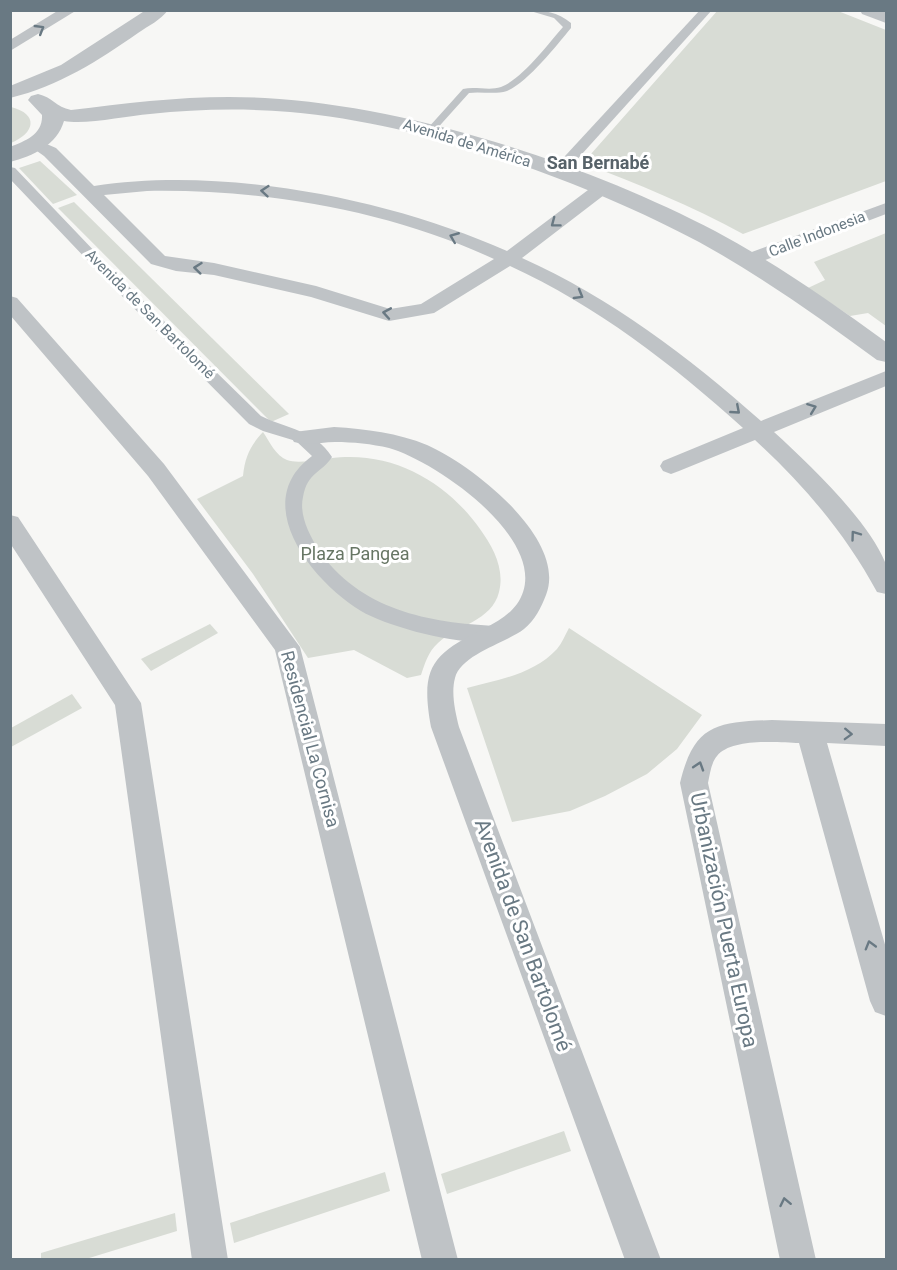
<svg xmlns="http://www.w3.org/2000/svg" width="897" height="1270" viewBox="0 0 897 1270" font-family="Roboto,sans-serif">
	<rect width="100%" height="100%" fill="#f7f7f5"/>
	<!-- green -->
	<g fill="#d8dcd5">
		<path d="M718 10 838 11 886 30V181L743 234C692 206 638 184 583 163Z"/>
		<path d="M11 107C39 114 35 133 11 143Z"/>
		<polygon points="40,161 77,195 53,204 19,168"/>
		<polygon points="74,202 289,414 271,422 58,208"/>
		<polygon points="886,233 886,326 868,313 850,316 808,288 825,280 814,262"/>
		<path d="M263 432C269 441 276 456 287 460 300 465 329 457 345 457 400 455 449 485 480 529 493 547 505 569 499 592 492 621 457 625 438 643 428 652 425 663 421 675L407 678 354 650 308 658 253 574 197 499 243 476C245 457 250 446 263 432Z"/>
		<polygon points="210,624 218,633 151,671 141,659"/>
		<path d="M569 628 702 715 677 749 647 774 605 796 570 811 512 822 467 688C498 680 534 674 557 649 562 643 565 635 569 628Z"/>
		<polygon points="72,694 82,708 11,747 11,728"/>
		<polygon points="564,1131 571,1151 447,1194 441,1174"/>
		<polygon points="385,1172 390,1191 234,1243 230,1223"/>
		<polygon points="175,1213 177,1231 86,1259 41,1259 41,1253"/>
	</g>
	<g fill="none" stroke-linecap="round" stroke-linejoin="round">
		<!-- service -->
		<path fill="#bfc3c6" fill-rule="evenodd" d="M527 10C545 10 557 12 571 23V28C556 46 528 82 507 91 494 95 481 91 469 93L434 132H428V128L463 89C475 86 489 91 501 87 522 79 548 44 563 27L554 18Z"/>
		<!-- pedestrian -->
		<g fill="#bfc3c6" fill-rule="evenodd">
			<polygon points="700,10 712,10 563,175 553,175 551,172 553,169"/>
			<path d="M10 167 15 168 120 278 261 416C287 429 315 430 332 457 321 474 308 471 303 497 299 515 309 534 318 549 359 610 429 623 497 626L504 629 507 634 504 639C472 650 390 628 361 611 313 582 248 503 312 456L296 441 263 431 249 424 110 284 10 179Z"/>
		</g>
		<!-- minor -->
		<g fill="#bfc3c6" fill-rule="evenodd">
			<polygon points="59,10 77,10 10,51 10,40"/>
			<path d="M35 139 56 148 94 186C223 166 388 198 507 251L596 184H608L611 188 608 192 522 258C611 298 688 356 761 421L886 371V386L774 432C809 464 867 519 885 562 889 571 886 585 886 594L877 592C845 533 804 485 755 440L679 471 671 474 663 471 660 466 663 461 743 428C672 364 597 306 510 266L434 313 389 321 311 297 214 275 176 271 151 264 44 156 27 144 29 140ZM147 191C265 189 387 210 494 259L421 304 390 309 316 286 214 263 165 256 104 195Z"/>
			<polygon points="886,203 886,214 755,264 741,264 739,260 741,256"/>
			<polygon points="10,296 17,298 164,464 300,647 458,1260 422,1260 275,650 148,476 10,315"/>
			<path d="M334 427C366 429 398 433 427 445 471 464 568 539 546 595 541 608 535 620 524 629 506 643 461 654 455 678 451 693 455 711 459 727L661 1260H625L431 727C420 667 432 654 485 628 497 622 509 615 517 604 558 545 436 461 389 448 372 444 353 442 335 442 321 442 308 446 294 442L291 437 294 432Z"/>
			<polygon points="10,515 18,517 141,703 228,1260 192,1260 115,705 10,543"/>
			<path d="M772 720 886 724V746L827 743 886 948V1016L875 1012 870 1001 799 743C777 742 731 738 717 756 711 763 710 774 708 783L816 1260H780L680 783C694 724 717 722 772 720Z"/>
		</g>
		<!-- tertiary -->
		<g fill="#bfc3c6" fill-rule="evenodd">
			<path d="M146 10H168C161 20 148 26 138 33 98 61 59 86 10 98V86L61 65Z"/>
			<polygon points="860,10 886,10 886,23 862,14"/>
			<path d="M38 94C52 97 56 107 71 110 135 102 200 94 265 98 410 106 587 164 715 231 775 263 831 302 886 342V362L877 360C820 318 761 276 699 242 583 180 421 123 290 112 244 108 196 109 150 114 126 116 86 125 64 121 57 145 33 156 10 162V147C26 141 43 134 42 115L28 100 31 96Z"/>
		</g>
	</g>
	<!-- one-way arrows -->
	<defs><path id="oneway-chevron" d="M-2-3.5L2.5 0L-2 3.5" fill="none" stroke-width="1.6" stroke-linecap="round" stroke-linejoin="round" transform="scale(1.5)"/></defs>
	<g stroke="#697983">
		<use href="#oneway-chevron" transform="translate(40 29) rotate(-31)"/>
		<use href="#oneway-chevron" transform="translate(265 191) rotate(-175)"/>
		<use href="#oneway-chevron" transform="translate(555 223) rotate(143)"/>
		<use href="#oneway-chevron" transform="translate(454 237) rotate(-158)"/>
		<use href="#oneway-chevron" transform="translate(198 268) rotate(-174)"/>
		<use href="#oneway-chevron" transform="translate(579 295) rotate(30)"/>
		<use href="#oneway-chevron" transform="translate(387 313) rotate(-170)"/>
		<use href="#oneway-chevron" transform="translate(812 408) rotate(-21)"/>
		<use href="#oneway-chevron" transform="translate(736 410) rotate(41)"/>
		<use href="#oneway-chevron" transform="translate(855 535) rotate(-126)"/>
		<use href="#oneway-chevron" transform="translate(848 734) rotate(2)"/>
		<use href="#oneway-chevron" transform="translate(699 766) rotate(-72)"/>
		<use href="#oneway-chevron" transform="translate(870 945) rotate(-106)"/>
		<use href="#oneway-chevron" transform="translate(785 1202) rotate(-102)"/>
	</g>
	<g text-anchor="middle" stroke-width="6" stroke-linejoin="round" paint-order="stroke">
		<!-- far-street labels -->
		<g font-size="15" fill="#697983" stroke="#fff">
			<text transform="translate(467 143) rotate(17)" y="5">Avenida de América</text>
			<text transform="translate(817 234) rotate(-21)" y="5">Calle Indonesia</text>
			<text transform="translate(150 314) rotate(45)" y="5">Avenida de San Bartolomé</text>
		</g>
		<!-- far-quarter labels -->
		<g font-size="18" font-weight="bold" fill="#576269" stroke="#fff">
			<text x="598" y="169">San Bernabé</text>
		</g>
		<!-- park labels -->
		<g font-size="18" fill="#677664" stroke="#fff">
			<text x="355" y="560">Plaza Pangea</text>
		</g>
		<!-- street labels -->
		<g font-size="18" fill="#697983" stroke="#fff">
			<text transform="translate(310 739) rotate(75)" y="6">Residencial La Cornisa</text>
		</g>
		<!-- near-street labels -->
		<g font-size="21" fill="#697983" stroke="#fff">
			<text transform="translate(724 920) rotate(78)" y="7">Urbanización Puerta Europa</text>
			<text transform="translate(523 935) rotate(70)" y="7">Avenida de San Bartolomé</text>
		</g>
	</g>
	<!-- border -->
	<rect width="897" height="1270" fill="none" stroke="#697983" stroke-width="24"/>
</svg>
